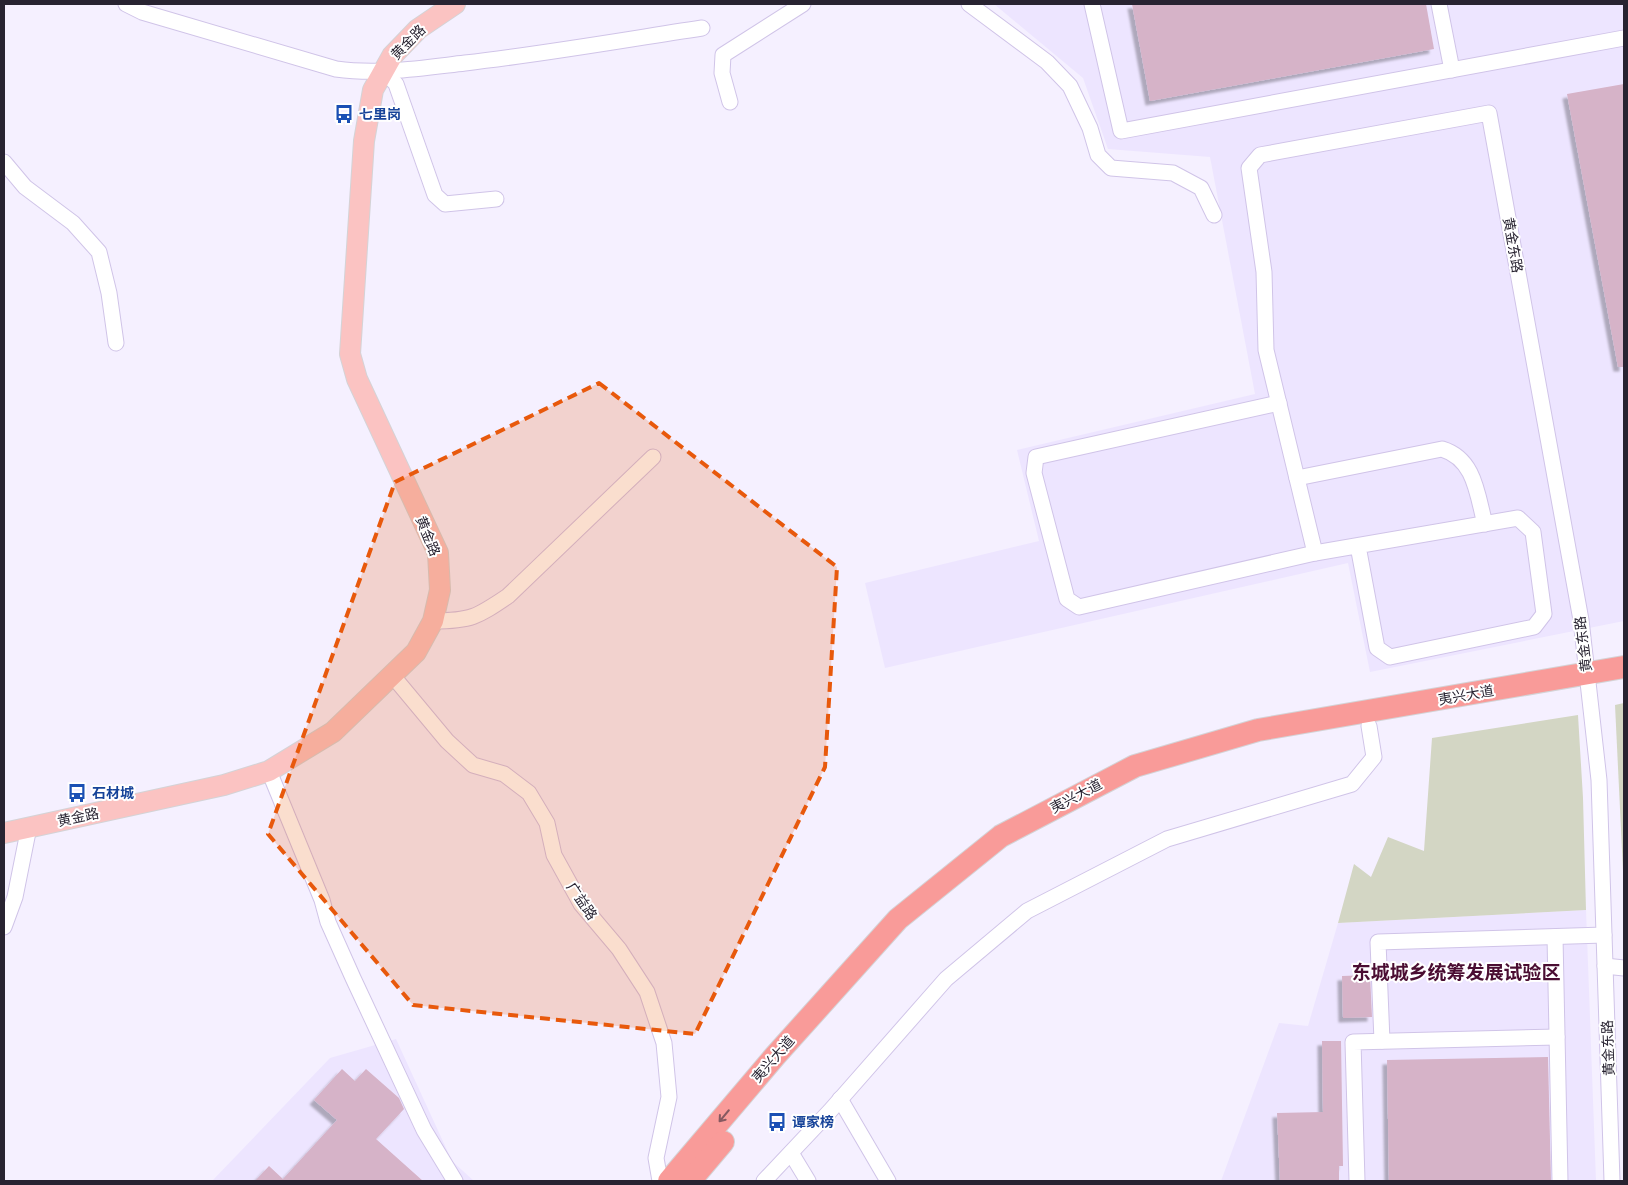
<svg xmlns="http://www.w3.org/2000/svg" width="1628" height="1185" viewBox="0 0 1628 1185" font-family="Poppins,'Noto Sans SC',sans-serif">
	<defs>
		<filter id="shadow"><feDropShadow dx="-4.5" dy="4.5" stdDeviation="1" flood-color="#0004"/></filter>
	</defs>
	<rect width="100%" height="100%" fill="#f5f0ff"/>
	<!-- built -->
	<g fill="#ede5ff">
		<polygon points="994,4 1624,4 1624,621 1370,672 1348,563 885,668 865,583 1039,541 1017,450 1255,394 1210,157 1108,149 1083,78"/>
		<polygon points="1586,910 1596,1181 1221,1181 1279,1023 1308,1026 1338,923"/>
		<polygon points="396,1039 452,1161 474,1181 212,1181 330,1058"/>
	</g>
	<!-- green -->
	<g fill="#d3d6c4">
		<polygon points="1624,703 1624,892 1615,705"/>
		<polygon points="1578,715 1583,798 1586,910 1338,923 1354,864 1371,877 1388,837 1424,851 1432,738"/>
	</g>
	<!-- building -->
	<g fill="#d6b3c8" filter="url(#shadow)">
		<polygon points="1132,4 1426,4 1434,49 1150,101"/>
		<polygon points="1624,84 1624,367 1618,367 1567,94"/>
		<polygon points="1370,975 1372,1017 1343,1018 1342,976"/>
		<polygon points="1322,1041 1341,1041 1343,1166 1339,1166 1339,1181 1280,1181 1277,1113 1323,1112"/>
		<polygon points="1548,1057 1551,1181 1389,1181 1387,1060"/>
		<polygon points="342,1069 355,1081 366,1069 399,1098 404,1109 376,1139 423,1181 255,1181 269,1166 283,1179 337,1120 314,1100"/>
	</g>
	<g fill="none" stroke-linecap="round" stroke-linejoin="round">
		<!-- minor casing -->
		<g stroke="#d0c4e8" stroke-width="17">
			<g id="minor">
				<path d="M126 4 142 12 336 69C379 75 422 68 465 63 544 54 623 40 702 28"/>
				<polyline points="969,4 1047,62 1070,86 1090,128 1098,155 1111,168 1173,173 1201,188 1214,215"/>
				<polyline points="1092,4 1121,131 1624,38"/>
				<polyline points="1439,4 1452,70"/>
				<polyline points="384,71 396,84 435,195 445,204 496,199"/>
				<polyline points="730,102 722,73 723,55 803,4"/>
				<polyline points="4,162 25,187 73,223 99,252 109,293 116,343"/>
				<polyline points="1279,403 1036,457 1034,473 1067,599 1079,607 1315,553 1518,518 1533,532 1544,614 1534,627 1390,657 1377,648 1358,546"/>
				<path d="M1297 478 1442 449C1475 459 1477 494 1485 524"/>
				<polyline points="1315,553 1266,350 1264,272 1249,168 1260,155 1489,113 1581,620 1599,780 1612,1181"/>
				<path d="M433 621C471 621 477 617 508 596L653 457"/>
				<polyline points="392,675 447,741 473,765 504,774 529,793 547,823 554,855 581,904 619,949 647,992 664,1043 669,1097 656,1158 660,1181"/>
				<polyline points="269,771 322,900 328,922 353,978 424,1130 455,1181"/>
				<polyline points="4,927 15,897 29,827"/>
				<polyline points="1555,937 1560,1181"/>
				<polyline points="1605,966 1624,968"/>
				<polyline points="1382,1041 1378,942 1604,935"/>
				<polyline points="840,1099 888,1181"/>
				<polyline points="791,1153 808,1181"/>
				<polyline points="764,1181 830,1111 946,979 1027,911 1167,839 1352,784 1374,757 1369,726"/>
				<polyline points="1357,1181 1353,1042 1557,1037"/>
			</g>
		</g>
		<!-- major casing -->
		<g stroke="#d4d3d6" stroke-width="22">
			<polyline id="major" points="4,833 224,785 269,771 333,732 416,652 433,621 440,590 438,553 357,379 350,354 364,141 373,90 392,56 418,29 455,4"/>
		</g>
		<!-- highway casing -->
		<g stroke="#d4d3d6" stroke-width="24">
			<g id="highway">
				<polyline points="669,1181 775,1056 898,919 1001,836 1135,766 1258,730 1624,667"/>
				<polyline points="690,1181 723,1142"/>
			</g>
		</g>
		<!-- minor -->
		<use href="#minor" stroke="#fff" stroke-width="15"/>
		<!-- major -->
		<use href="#major" stroke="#fbc3c2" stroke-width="20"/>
		<!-- highway -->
		<use href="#highway" stroke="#f99b99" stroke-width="22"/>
	</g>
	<!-- one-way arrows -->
	<defs><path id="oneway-shaft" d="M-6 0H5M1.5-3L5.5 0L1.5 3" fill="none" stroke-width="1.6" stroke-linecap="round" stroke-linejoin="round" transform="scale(1.25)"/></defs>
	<use stroke="#865960" href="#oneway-shaft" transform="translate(724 1116) rotate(130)"/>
	<!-- marked area -->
	<path fill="#e8590c" fill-opacity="0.2" stroke="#e8590c" stroke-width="4" stroke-dasharray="10 6" stroke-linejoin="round" d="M599 383 837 567 825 767 695 1034 413 1005 268 834 395 482Z"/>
	<!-- icons -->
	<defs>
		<g id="bus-bare" transform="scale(1.5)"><path d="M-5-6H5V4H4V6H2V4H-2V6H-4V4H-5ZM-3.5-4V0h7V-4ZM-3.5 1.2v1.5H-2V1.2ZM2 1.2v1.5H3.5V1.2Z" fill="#1a4fb4" stroke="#fff" stroke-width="2.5" paint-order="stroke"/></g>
	</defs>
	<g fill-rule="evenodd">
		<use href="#bus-bare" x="344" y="114"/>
		<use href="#bus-bare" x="77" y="793"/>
		<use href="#bus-bare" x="777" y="1122"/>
	</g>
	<g text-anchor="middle" stroke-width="4" stroke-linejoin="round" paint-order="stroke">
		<!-- street labels -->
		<g font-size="14" fill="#282331" stroke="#fff">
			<text transform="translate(408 42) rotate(-45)" y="5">黄金路</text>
			<text transform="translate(1513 245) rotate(80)" y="5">黄金东路</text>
			<text transform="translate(428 536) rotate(68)" y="5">黄金路</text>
			<text transform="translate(1583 644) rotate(-97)" y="5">黄金东路</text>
			<text transform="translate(1466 695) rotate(-10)" y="5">夷兴大道</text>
			<text transform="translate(1076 796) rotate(-28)" y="5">夷兴大道</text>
			<text transform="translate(78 817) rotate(-12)" y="5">黄金路</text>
			<text transform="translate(582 901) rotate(56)" y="5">广益路</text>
			<text transform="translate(1608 1048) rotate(-92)" y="5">黄金东路</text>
			<text transform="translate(773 1059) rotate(-49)" y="5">夷兴大道</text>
		</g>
		<!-- transit labels -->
		<g font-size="14" font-weight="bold" fill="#164399" stroke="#fff" text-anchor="start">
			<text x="359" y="119">七里岗</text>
			<text x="92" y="798">石材城</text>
			<text x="792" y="1127">谭家榜</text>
		</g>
		<!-- district labels -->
		<g font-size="19" font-weight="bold" fill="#4a0d32" stroke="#fff">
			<text x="1456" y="979">东城城乡统筹发展试验区</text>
		</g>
	</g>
	<!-- border -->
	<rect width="1628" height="1185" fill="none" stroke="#282331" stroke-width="10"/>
</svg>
